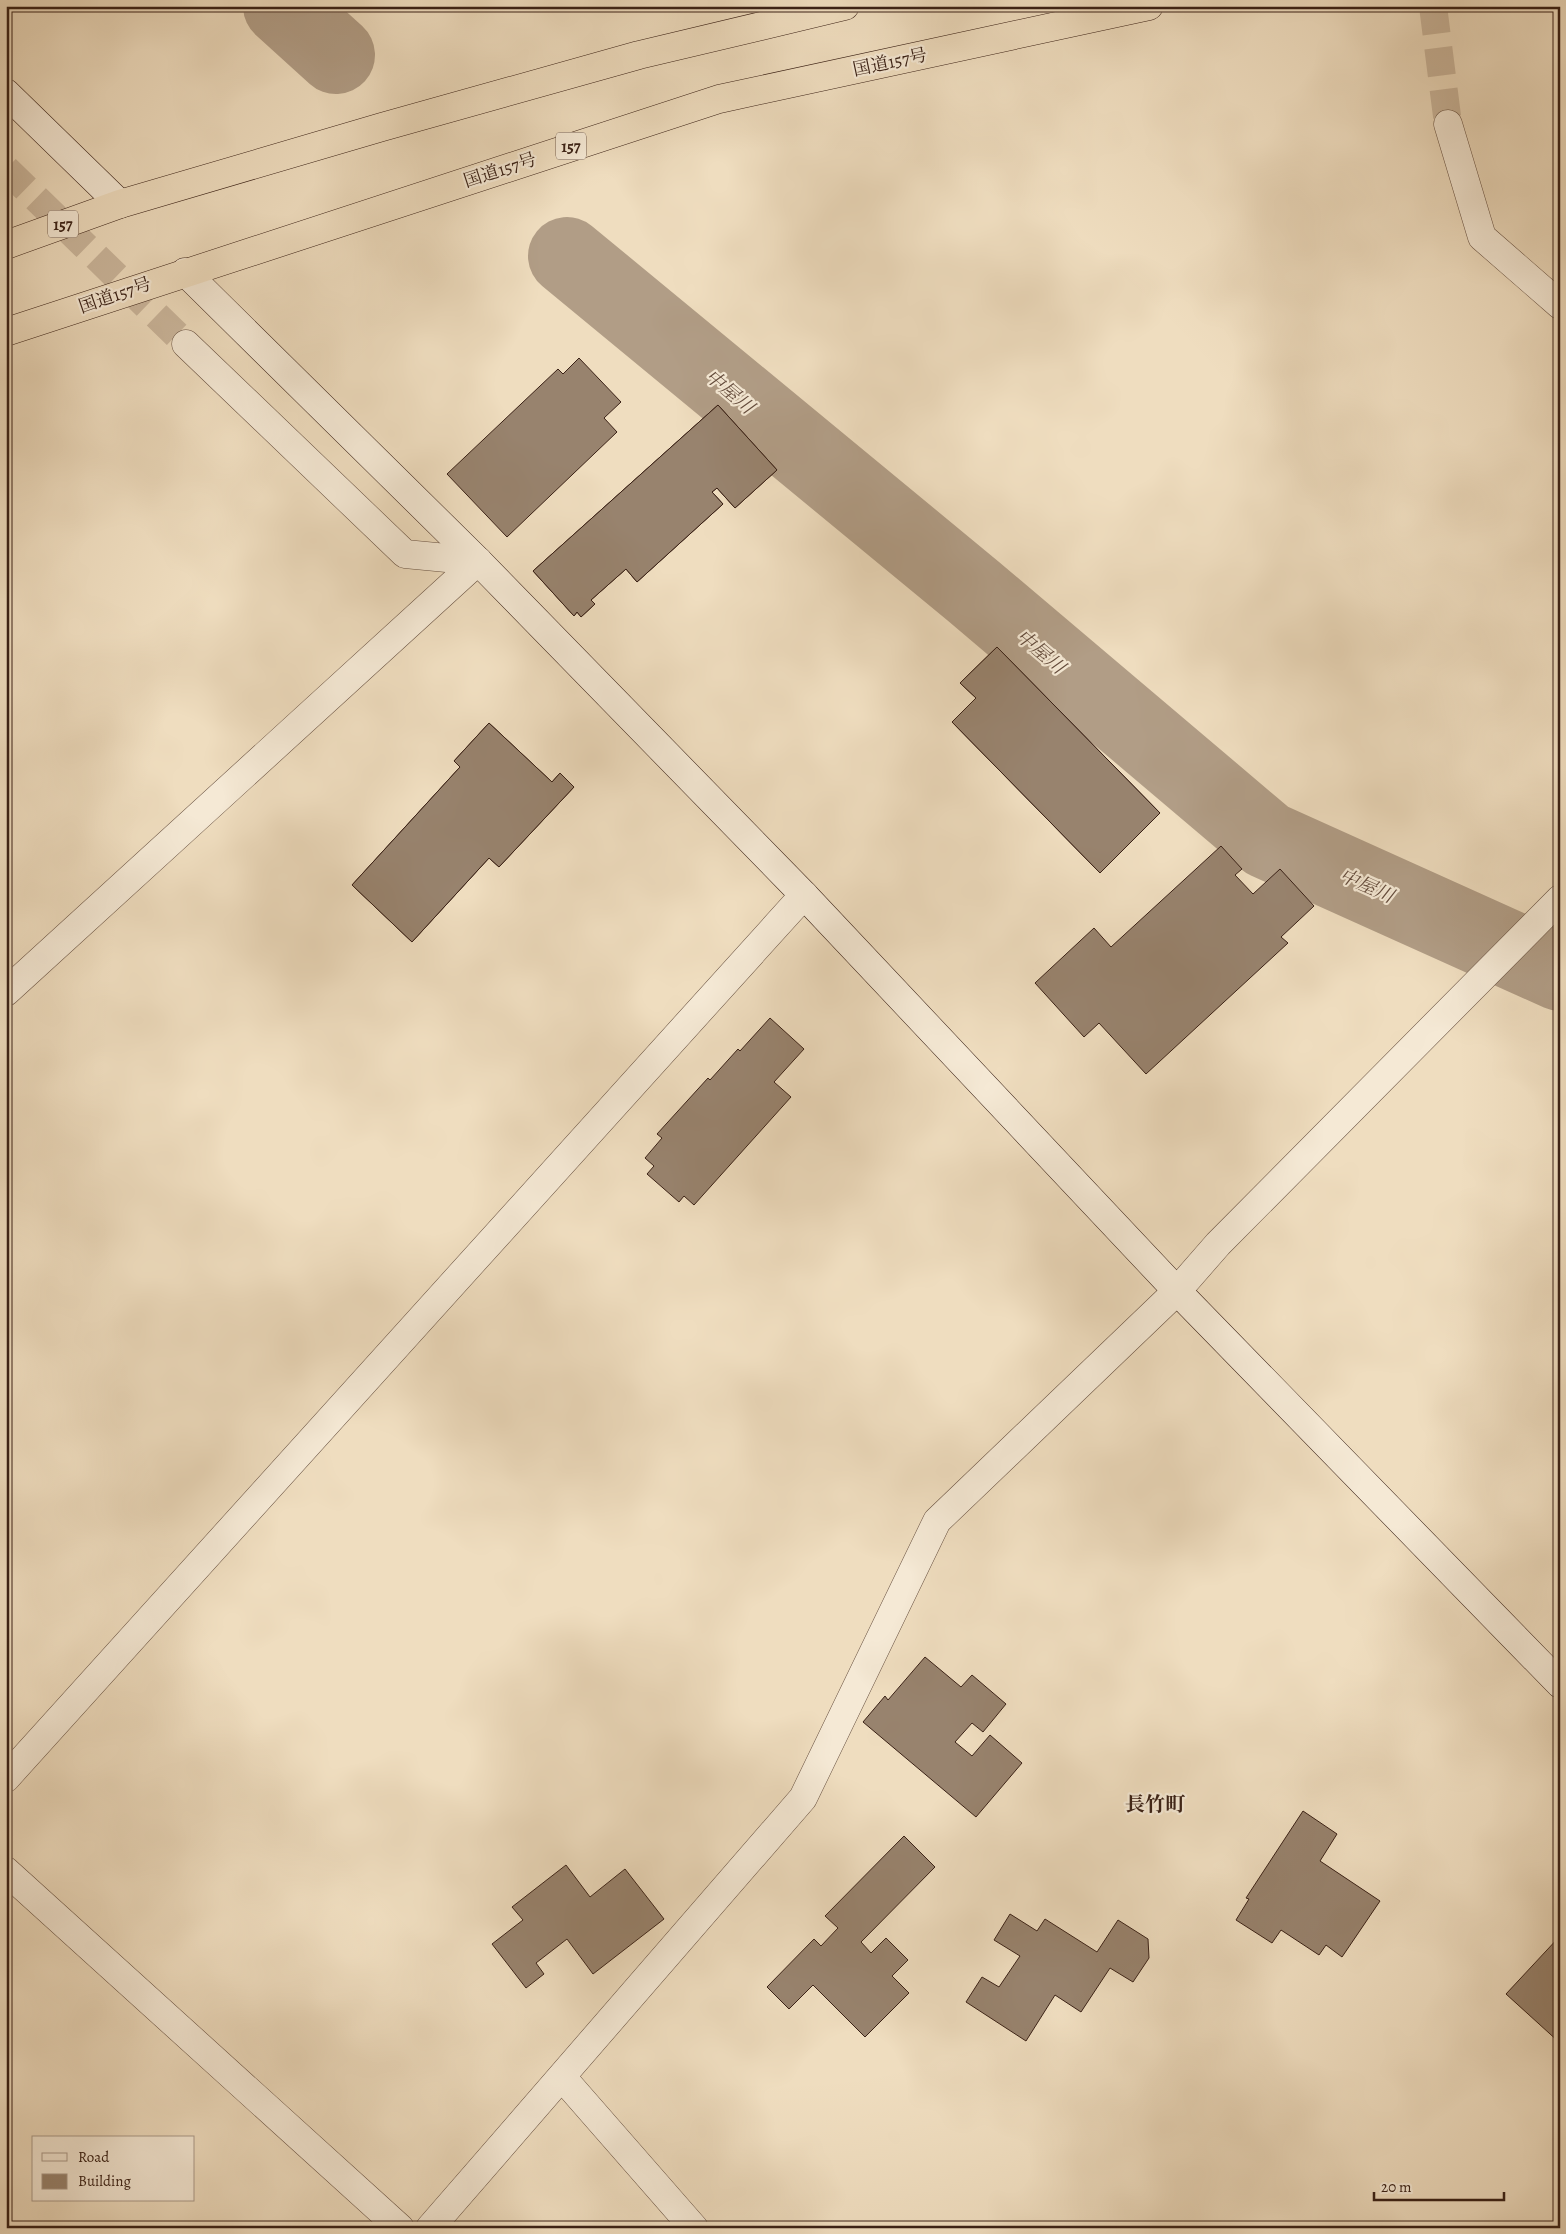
<svg xmlns="http://www.w3.org/2000/svg" width="1566" height="2234" viewBox="0 0 1566 2234" font-family="Alegreya,'Noto Serif JP',serif">
	<rect width="100%" height="100%" fill="#efddbf"/>
	<filter id="stains"><feTurbulence type="fractalNoise" baseFrequency=".004" numOctaves="4"/><feColorMatrix values="0 0 0 0 .2 0 0 0 0 .09 0 0 0 0 .02 0 0 0 .5 -.17"/></filter>
	<radialGradient id="worn" r=".72"><stop offset=".6" stop-color="#630" stop-opacity="0"/><stop offset="1" stop-color="#630" stop-opacity=".3"/></radialGradient>
	<g fill="none" stroke-linecap="round" stroke-linejoin="round">
		<!-- river -->
		<g stroke="#b19d86" stroke-width="78">
			<polyline points="282,6 336,55"/>
			<polyline points="567,256 973,591 1267,840 1560,972"/>
		</g>
	</g>
	<!-- building -->
	<g fill="#98836e" stroke="#3a2116">
		<polygon points="579,358 621,402 604,418 617,432 507,537 447,474 558,369 563,374"/>
		<polygon points="718,405 777,470 735,508 717,488 712,492 723,504 637,582 626,569 591,600 595,604 581,617 577,612 574,616 533,571"/>
		<polygon points="718,405 777,470 735,508 717,488 712,492 723,504 637,582 626,569 591,600 595,604 581,617 577,612 574,616 533,571"/>
		<polygon points="997,647 1160,813 1100,873 952,722 976,698 960,683"/>
		<polygon points="997,647 1160,813 1100,873 952,722 976,698 960,683"/>
		<polygon points="489,723 552,782 560,773 574,787 499,867 489,858 412,942 352,885 460,767 454,761"/>
		<polygon points="489,723 552,782 560,773 574,787 499,867 489,858 412,942 352,885 460,767 454,761"/>
		<polygon points="1221,846 1242,869 1235,875 1253,894 1280,869 1314,906 1281,937 1288,943 1146,1074 1099,1023 1084,1037 1035,983 1094,928 1111,947"/>
		<polygon points="770,1018 804,1049 774,1082 791,1097 694,1205 684,1196 679,1202 647,1174 654,1166 645,1158 662,1138 657,1134 708,1078 710,1080 738,1049 740,1051"/>
		<polygon points="925,1657 961,1687 972,1675 1006,1704 983,1732 972,1723 955,1742 972,1756 990,1735 1022,1763 976,1817 863,1722 885,1696 888,1700"/>
		<polygon points="1303,1811 1337,1834 1320,1861 1380,1901 1342,1957 1326,1945 1319,1955 1281,1930 1272,1943 1236,1920 1249,1899 1246,1898"/>
		<polygon points="904,1836 935,1867 861,1942 871,1953 886,1938 908,1960 892,1976 909,1993 865,2037 813,1985 789,2009 767,1987 814,1939 821,1946 838,1928 825,1916"/>
		<polygon points="566,1865 590,1897 625,1869 664,1919 593,1974 567,1939 536,1963 544,1974 526,1988 492,1944 523,1920 512,1907"/>
		<polygon points="1010,1914 1037,1931 1045,1919 1097,1952 1118,1920 1148,1939 1149,1958 1133,1982 1110,1968 1081,2012 1055,1995 1026,2041 966,2002 982,1977 999,1987 1020,1956 994,1940"/>
		<polygon points="1560,1936 1560,2043 1506,1994"/>
	</g>
	<g fill="none" stroke-linecap="round" stroke-linejoin="round">
		<!-- street-tunnel -->
		<g stroke="#cbb79d" stroke-width="28" stroke-dasharray="28 14" stroke-linecap="butt">
			<polyline points="1433,6 1448,124"/>
			<polyline points="6,169 186,344"/>
		</g>
		<!-- street casing -->
		<g stroke="#675040" stroke-width="29">
			<g id="street">
				<polyline points="1448,124 1482,237 1560,305"/>
				<polyline points="186,344 405,554 478,561"/>
				<polyline points="6,992 478,561"/>
				<polyline points="6,1778 804,895"/>
				<polyline points="6,1871 400,2228"/>
				<polyline points="562,2077 694,2228"/>
				<polyline points="430,2228 803,1798 937,1521 1177,1291 1218,1244 1560,899"/>
			</g>
		</g>
		<!-- secondary casing -->
		<g stroke="#3a2116" stroke-width="29">
			<g id="secondary">
				<polyline points="6,93 120,204"/>
				<polyline points="185,272 478,561 804,895 1177,1291 1560,1684"/>
			</g>
		</g>
		<!-- highway casing -->
		<g stroke="#3a2116" stroke-width="29">
			<g id="highway">
				<polyline points="6,245 120,204 382,127 639,55 845,6"/>
				<polyline points="6,332 719,99 1149,6"/>
			</g>
		</g>
		<!-- street -->
		<use href="#street" stroke="#f5e9d5" stroke-width="28"/>
		<!-- secondary -->
		<use href="#secondary" stroke="#f5e9d5" stroke-width="28"/>
		<!-- highway -->
		<use href="#highway" stroke="#efddbf" stroke-width="28"/>
	</g>
	<g text-anchor="middle" stroke-width="4.5" stroke-linejoin="round" paint-order="stroke">
		<!-- shield labels -->
		<g fill="#f5e9d5" stroke="#725d4f" stroke-width="1">
			<rect x="556" y="132.5" width="30" height="27" rx="4"/>
			<rect x="48" y="210.5" width="30" height="27" rx="4"/>
		</g>
		<g font-size="16" font-weight="bold" fill="#3a2116">
			<text x="571" y="152">157</text>
			<text x="63" y="230">157</text>
		</g>
		<!-- street labels -->
		<g font-size="18" fill="#3a2116" stroke="#f5e9d5">
			<text transform="translate(890 62) rotate(-12)" y="6">国道157号</text>
			<text transform="translate(500 170) rotate(-18)" y="6">国道157号</text>
			<text transform="translate(115 295) rotate(-19)" y="6">国道157号</text>
		</g>
		<!-- water labels -->
		<g font-size="19" font-style="italic" fill="#644c3d" stroke="#f5e9d5">
			<text transform="translate(730 391) rotate(40)" y="7">中屋川</text>
			<text transform="translate(1041 651) rotate(40)" y="7">中屋川</text>
			<text transform="translate(1367 885) rotate(24)" y="7">中屋川</text>
		</g>
		<!-- quarter labels -->
		<g font-size="20" font-weight="bold" fill="#3a2116" stroke="#f5e9d5">
			<text x="1155" y="1811">長竹町</text>
		</g>
	</g>
	<!-- margin -->
	<rect width="1566" height="2234" fill="none" stroke="#efddbf" stroke-width="25"/>
	<rect x="8" y="8" width="1551" height="2219" fill="none" stroke="#3a2116" stroke-width="2.5"/>
	<rect x="12" y="12" width="1541" height="2209" fill="none" stroke="#3a2116"/>
	<!-- legend -->
	<rect x="32" y="2136" width="162" height="65" fill="#f5e9d5" stroke="#aa9989"/>
	<rect x="42" y="2153" width="25" height="8" fill="#f5e9d5" stroke="#aa9989"/>
	<text x="78" y="2162" font-size="15" fill="#3a2116">Road</text>
	<rect x="42" y="2174" width="25" height="15" fill="#98836e" stroke="#aa9989"/>
	<text x="78" y="2186" font-size="15" fill="#3a2116">Building</text>
	<!-- scale -->
	<path d="M1374 2192v8h130v-8" fill="none" stroke="#3a2116" stroke-width="2.5"/>
	<text x="1381" y="2192" font-size="15" fill="#3a2116" stroke="#f5e9d5" stroke-width="4" paint-order="stroke">20 m</text>
	<rect width="100%" height="100%" filter="url(#stains)"/>
	<rect width="100%" height="100%" fill="url(#worn)"/>
</svg>
